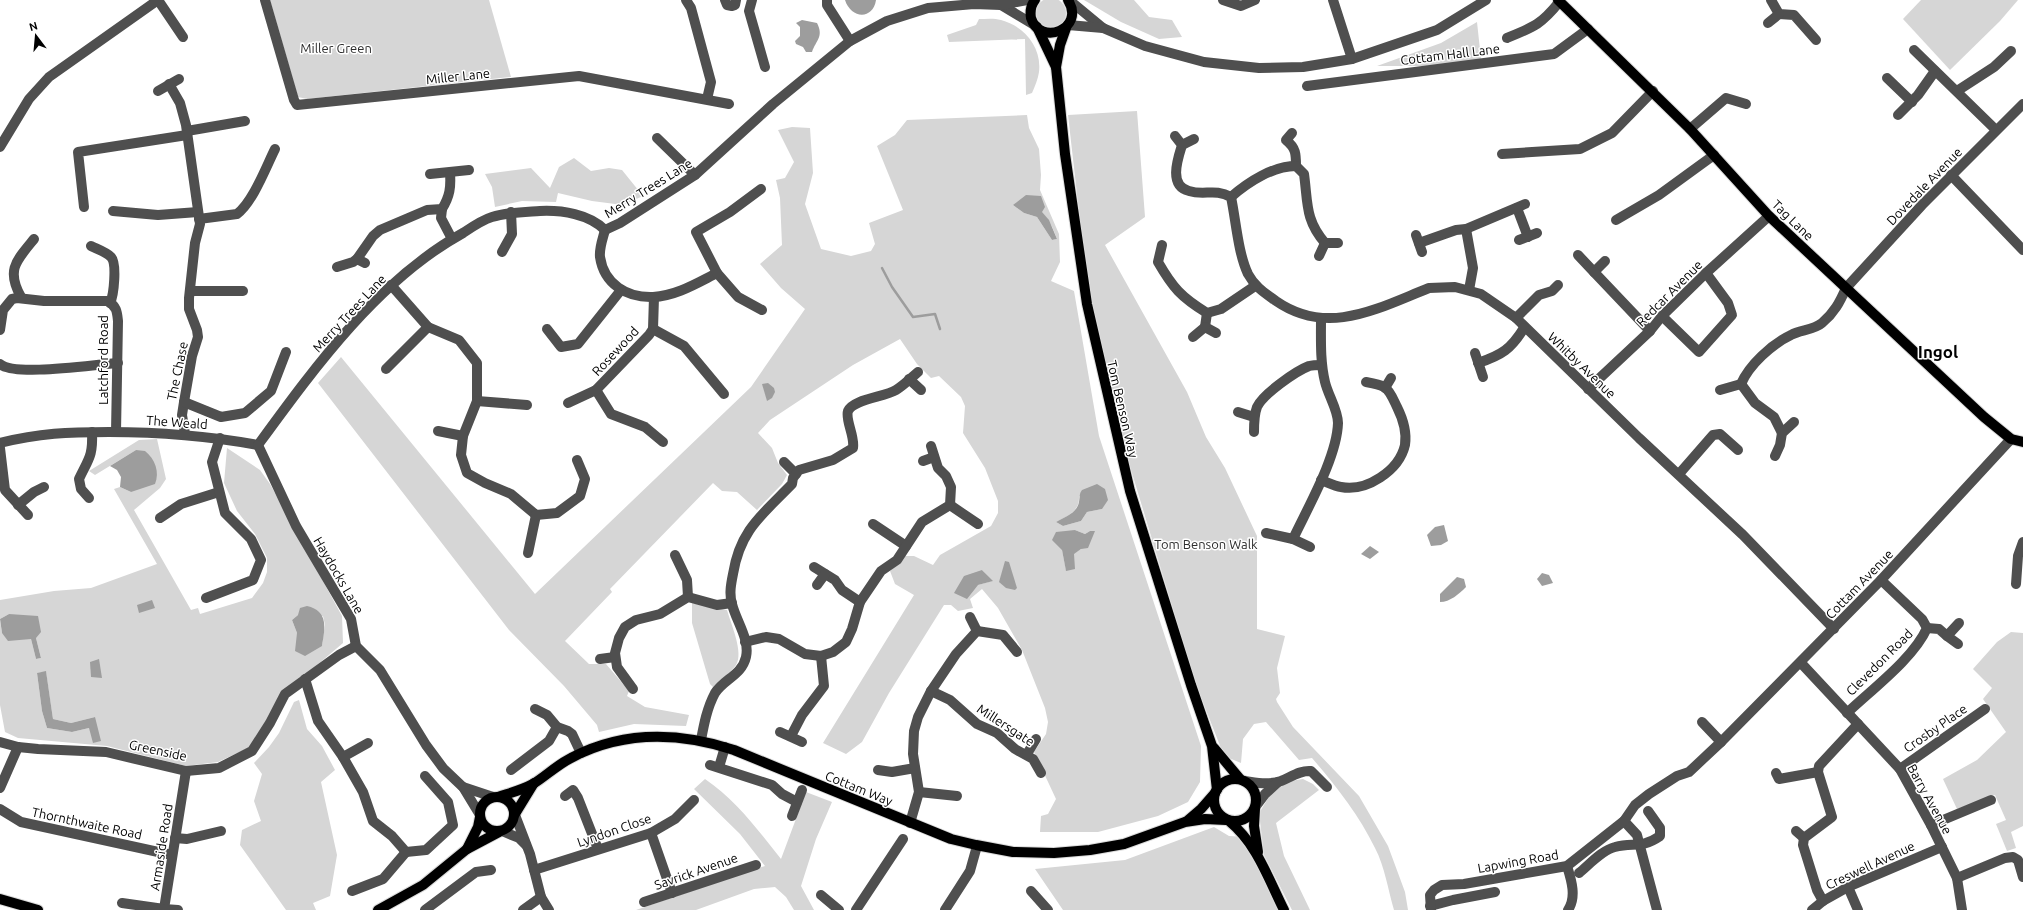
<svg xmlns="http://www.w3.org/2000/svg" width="2023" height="910" viewBox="0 0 2023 910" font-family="Ubuntu,sans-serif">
	<rect width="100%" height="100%" fill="#fff"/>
	<!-- green -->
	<g fill="#d6d6d6" fill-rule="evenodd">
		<circle cx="1051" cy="13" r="15"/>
		<polygon points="270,0 489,0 511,77 307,99 298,97"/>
		<polygon points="1084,0 1134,0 1149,17 1172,20 1182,37 1159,39 1121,22"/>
		<polygon points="1921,0 2018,0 2000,21 1950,70 1903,19"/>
		<path d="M979 19C986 19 994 18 1001 20 1024 26 1042 47 1039 72 1038 79 1035 86 1032 93L1026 95 1025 39 949 42 947 35 976 25Z"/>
		<polygon points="1477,22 1481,59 1435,66 1377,66 1441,43"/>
		<path d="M1137 111 1145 217 1105 245 1187 392 1206 437 1225 468 1257 536V629L1285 636 1277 668 1280 693 1276 699 1277 702 1293 727 1359 796 1388 846 1405 892 1408 910H1394C1388 890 1385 867 1375 848 1359 815 1336 786 1312 758L1299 760 1266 722 1254 724 1243 739 1241 763 1224 756 1195 682 1119 430 1089 300 1068 115Z"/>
		<path d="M1027 115 1029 128 1039 149 1041 175 1040 190 1059 234 1060 262 1051 281 1074 291 1099 436 1201 746 1200 782 1188 802 1158 816 1098 832H1040L1041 816 1048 814 1056 799 1034 752 1046 734 1048 722 1045 708 1022 650 998 608 982 589 970 599 973 608 958 611 951 605H944L889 693 862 742 846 754 823 743 914 595 895 584 890 571 905 556H914L933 565 940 555 991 526 998 513V501L985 468 963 433 965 406 961 397 939 376 931 378 917 364 900 339 853 365 770 420 758 433 772 448 778 463 787 475 782 484 757 510 737 492 722 491 713 483 610 589 612 592 565 641 589 664H606L629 691 627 696 645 707 689 715 686 726 634 724 599 732 597 725 564 686 509 630 318 383 341 357 535 594 751 387 805 309 781 288 760 264 782 245 780 198 776 180 785 178 794 162 778 130 792 127 810 128 813 173 805 204 821 249 851 256 871 251 875 244 869 223 903 210 877 146 895 135 907 120ZM1013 205C1040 208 1048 213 1057 239L1052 240 1037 217 1024 213ZM1079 496 1102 509 1087 512 1081 521 1063 526 1056 522C1068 516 1080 511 1079 496ZM1075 530 1085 534 1090 531 1081 549 1073 554 1066 570 1062 550ZM982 570 992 581 978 585Z"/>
		<polygon points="574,158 591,171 609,168 622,170 643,196 623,205 592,201 558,193 556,202 522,201 495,207 492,187 485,174 531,168 550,188 559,167"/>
		<path d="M157 439 166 479 160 488 134 510 191 610 198 608 200 614 252 598 263 583 267 572V558L255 534 237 511 224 483 227 448 260 470 270 484 342 616 343 643 303 677 248 748 218 762 186 766 107 746 18 738 5 732 0 705V620L2 633 31 639 36 659 41 658 36 638 9 614 0 619V600L54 591 91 588 157 564 114 489 120 487 131 492 136 450 95 475 89 471 139 440ZM298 615 323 616 325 625 322 646 297 633 292 620ZM46 672 53 719 71 723 95 717 89 728 72 732 47 728 42 711 37 673Z"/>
		<path d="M692 603 727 610C731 624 744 653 736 665 730 673 720 680 713 687L710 684 692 623Z"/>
		<polygon points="2011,632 2023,633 2023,826 2011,832 2016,848 2007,851 1996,824 2006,820 1995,795 1957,809 1943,779 1977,760 2006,732 1983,699 1992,688 1973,669 1997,642"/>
		<polygon points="299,700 307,729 322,746 335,770 321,782 337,855 330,896 313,903 316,910 286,910 240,845 242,830 261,821 254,801 262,774 254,763 269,747 279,733 294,702"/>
		<path d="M705 779C736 800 758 830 781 859L806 792 832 802 816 839 801 886 814 910H794L786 897 775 887 754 889 696 910H636L765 866 740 834 694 789Z"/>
		<polygon points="1303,779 1313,784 1319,790 1276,823 1284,856 1310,910 1292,910 1264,855 1259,813 1275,787 1290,781"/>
		<polygon points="1214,827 1229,836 1247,837 1279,910 1063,910 1035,869 1125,860"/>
	</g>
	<!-- water -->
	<g fill="#9d9d9d">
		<path d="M845 0H876C873 20 851 19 845 0Z"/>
		<path d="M802 20 817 23C824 37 816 40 812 52H806L803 47 796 44 795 41 800 36V27L796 23Z"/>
		<polygon points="1026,195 1041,196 1045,207 1042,212 1049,220 1057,239 1052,240 1037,217 1024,213 1013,205"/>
		<polygon points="768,383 774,388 775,392 772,398 767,401 762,384"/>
		<path d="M136 450 145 451C155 459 160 472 155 484L131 492 120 487 121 477 117 470 110 466Z"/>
		<path d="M1097 484 1105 489 1108 500 1102 509 1087 512 1081 521 1063 526 1056 522C1065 517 1077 513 1079 502 1080 497 1079 494 1082 490Z"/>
		<polygon points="1444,525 1448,541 1441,545 1431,546 1427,535 1435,527"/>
		<polygon points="1075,530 1085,534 1090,531 1095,531 1088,548 1081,549 1074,554 1075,569 1066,571 1062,550 1052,540 1056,532"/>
		<polygon points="1370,546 1379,552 1370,559 1361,554"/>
		<polygon points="1005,561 1009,562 1017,588 1015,590 1006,588 999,582"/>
		<polygon points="982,570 993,581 978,585 967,599 954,593 964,576"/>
		<polygon points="1542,573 1549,575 1553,583 1542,586 1537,579"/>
		<path d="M1457 577 1464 579 1466 587C1459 594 1450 602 1440 602V594Z"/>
		<polygon points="152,600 155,608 139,613 137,605"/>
		<path d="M307 606C329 611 325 629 322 646L305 656 295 651 297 633 292 620 298 615 300 608Z"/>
		<polygon points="9,614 38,616 41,632 36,638 41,658 36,659 31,639 8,641 2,633 0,619"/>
		<polygon points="99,659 102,678 91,677 90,662"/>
		<polygon points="46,671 53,719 71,723 95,717 101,741 93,743 89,728 72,732 47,728 42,711 37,673"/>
	</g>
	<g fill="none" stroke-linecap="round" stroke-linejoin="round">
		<!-- stream -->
		<polyline stroke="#9d9d9d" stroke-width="2.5" points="882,268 892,287 913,317 935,314 940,329"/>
		<!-- major casing -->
		<g stroke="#dbdbdb" stroke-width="12">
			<g id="major">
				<path d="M1035 0C1031 5 1030 12 1031 18 1040 47 1086 29 1068 0"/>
				<polyline points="1558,0 1690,129 1769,216 1984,417 2011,439 2023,442"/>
				<polyline points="1037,27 1056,67"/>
				<polyline points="1066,28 1060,45 1056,67 1065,154 1087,304 1130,491 1191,685 1212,746 1217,790"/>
				<polyline points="1214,748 1240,779"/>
				<circle cx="1235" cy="800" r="21"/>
				<circle cx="497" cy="814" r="17"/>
				<path d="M498 797C510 793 522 790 533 784 546 776 557 765 571 758 624 730 679 732 734 750L951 839 976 845 1013 852 1054 853 1090 850 1124 844 1185 822 1205 819 1226 820"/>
				<polyline points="1255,809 1254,826 1258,852"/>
				<polyline points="515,814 534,783"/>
				<polyline points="1187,821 1201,809 1215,793"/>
				<path d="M1229 821C1257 844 1268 878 1284 910"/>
				<polyline points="467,849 478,827 480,817"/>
				<polyline points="0,899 38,910"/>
				<polyline points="378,910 423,885 467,849 499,832"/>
			</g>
		</g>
		<!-- minor -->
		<g stroke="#4f4f4f" stroke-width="10">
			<polyline points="158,0 183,37"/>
			<polyline points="265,0 294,100 297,105 579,76 729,104"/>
			<polyline points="686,0 691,8 711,82 707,99"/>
			<polyline points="725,0 727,5 732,6 735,5 736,0"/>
			<polyline points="752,0 749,11 765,67"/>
			<polyline points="827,0 827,5 850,41"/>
			<polyline points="1069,0 1103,28 1145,46 1204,62 1259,68 1303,67 1352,59 1437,30 1486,0"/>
			<polyline points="1223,0 1241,6 1255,0"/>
			<polyline points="1333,0 1352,59"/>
			<polyline points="1771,0 1779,14 1794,15 1816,40"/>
			<polyline points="1001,5 1036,26"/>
			<polyline points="1768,23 1779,14"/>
			<polyline points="1068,25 1103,28"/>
			<path d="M1507 38C1534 27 1542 24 1560 1"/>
			<polyline points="1914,50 1996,130"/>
			<polyline points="1887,78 1912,102"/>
			<polyline points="169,84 180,103 186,125 200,224 195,243 189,298 189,309 197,330 198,337 192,356 184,402 182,415 185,434"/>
			<polyline points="1307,86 1554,54 1588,29"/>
			<polyline points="158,91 179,79"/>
			<polyline points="1957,91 1994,67 2011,51"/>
			<polyline points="1898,115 1918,95 1935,71"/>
			<polyline points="1690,129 1726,98 1746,104"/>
			<polyline points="187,131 245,121"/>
			<path d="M1292 133 1286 140C1296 148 1296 154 1296 166L1304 174C1308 203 1305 220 1325 243H1338"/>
			<path d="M1175 136 1182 145C1178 158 1168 186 1189 191 1205 196 1214 188 1231 197 1236 221 1238 253 1248 274 1255 287 1265 293 1276 301 1328 337 1378 308 1429 288L1455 287 1481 294 1516 318 1639 438 1743 535 1834 629"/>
			<polyline points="657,138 695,175"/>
			<polyline points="1182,145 1194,139"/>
			<polyline points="0,147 29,99 49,77 158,0"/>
			<polyline points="1502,154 1580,149 1612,133 1653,91"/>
			<polyline points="430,174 469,170"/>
			<polyline points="1951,175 2023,250"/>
			<path d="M1231 197C1248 182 1273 166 1296 166"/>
			<polyline points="84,207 78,152 187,135"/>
			<polyline points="1517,208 1528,237"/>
			<polyline points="442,209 441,218 452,239"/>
			<polyline points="113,211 158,215 198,212"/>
			<path d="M199 219 237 214C253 202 266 167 275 149"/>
			<polyline points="1616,220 1659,195 1714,155"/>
			<polyline points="1466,229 1473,268 1469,290"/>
			<path d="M605 230C603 238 599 248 600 257 604 284 627 298 653 297 676 296 697 283 717 273L738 297 762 310"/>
			<polyline points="1416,235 1422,252"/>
			<polyline points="1519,240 1537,233"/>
			<polyline points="1419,243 1456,230 1466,229 1525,204"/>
			<path d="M1162 245 1158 262C1173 288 1181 297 1207 313L1221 309 1255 286"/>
			<path d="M91 246C97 249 106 252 111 257 117 263 114 295 110 303"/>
			<polyline points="502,252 512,234 511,212"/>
			<polyline points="1578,255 1594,272 1605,261"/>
			<polyline points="1319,256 1325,243"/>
			<path d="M357 259 373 236 380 230 427 210 442 209C450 196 451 187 450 173"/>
			<polyline points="337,267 353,262 357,259 365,263"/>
			<polyline points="1594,272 1650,331"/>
			<polyline points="717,273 696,232 730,212 761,189"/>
			<polyline points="391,285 428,327 459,340 477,363 477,401 463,436 461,455 467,473 485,483 511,494 536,515 557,513 580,496 585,479 577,460"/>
			<polyline points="190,291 243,291"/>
			<path d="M21 297C6 270 16 261 34 239"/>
			<polyline points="1207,313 1205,327 1216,333"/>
			<polyline points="1662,316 1699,352 1732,315 1728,303 1706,273"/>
			<polyline points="1516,318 1539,295 1552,291 1558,285"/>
			<polyline points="547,329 561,347 578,344 621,290"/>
			<polyline points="653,329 684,346 724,394"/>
			<path d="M0 330 3 310 12 299 17 298 44 301H108C117 307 117 312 118 321L116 432"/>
			<polyline points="1193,337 1205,327"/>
			<polyline points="1475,353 1483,377"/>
			<path d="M1478 363C1502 355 1511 349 1524 328"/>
			<path d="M0 364C15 377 96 364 118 363"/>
			<polyline points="386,369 428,327"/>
			<polyline points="909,379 921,390"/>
			<polyline points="1385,388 1391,378"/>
			<polyline points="1588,389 1650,331 1662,316 1706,273 1769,216"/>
			<polyline points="596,390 611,414 645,427 663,442"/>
			<polyline points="1720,390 1741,384"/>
			<polyline points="477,401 527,405"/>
			<polyline points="184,402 221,417 245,413 271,391 286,352"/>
			<polyline points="568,403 596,390 649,335 653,329 654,297"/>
			<polyline points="1238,412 1254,417"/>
			<polyline points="438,431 463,436"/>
			<path d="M1254 432C1254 423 1254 415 1257 407 1263 394 1296 371 1309 366 1313 365 1318 365 1322 365"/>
			<path d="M1782 433 1774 417 1755 403 1741 384C1749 365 1772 344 1791 335 1800 330 1814 330 1822 323 1834 313 1840 302 1846 288L1922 205 2023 104"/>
			<path d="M0 443C39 433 69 432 109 432 160 432 209 436 258 445"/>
			<path d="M258 445C315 367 378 280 463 233 472 227 482 220 492 217 508 212 524 212 540 211 562 210 589 214 605 230L620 223 695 175 773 104 850 41 887 21 928 8 974 4 1001 5 1027 0"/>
			<polyline points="258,445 296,526 351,619 356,646 380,670 426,745 443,768 463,787 480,815"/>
			<polyline points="0,448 5,490 28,515"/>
			<polyline points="1775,456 1780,445 1782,433 1794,422"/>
			<polyline points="923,461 934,457"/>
			<polyline points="784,462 796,474"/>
			<polyline points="1679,474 1713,435 1720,434 1738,450"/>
			<path d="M1321 480C1327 482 1334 486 1341 487 1366 492 1399 471 1405 445 1407 432 1403 419 1397 407 1394 401 1390 390 1384 387 1379 384 1372 383 1366 382"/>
			<path d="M89 498 81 489 79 479C89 458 93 456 92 432"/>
			<polyline points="18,505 34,492 44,487"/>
			<polyline points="950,505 978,524"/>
			<polyline points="160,518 181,504 219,492"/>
			<polyline points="873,524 906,546"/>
			<polyline points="1266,533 1293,539 1310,547"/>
			<path d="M1293 539C1308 507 1337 457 1338 423 1338 410 1328 395 1325 382 1320 361 1321 340 1321 318"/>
			<polyline points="528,553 536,515"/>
			<polyline points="675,555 687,580 688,597"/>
			<polyline points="814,567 835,580 842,590 860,602"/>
			<polyline points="2016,584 2018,556 2023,542"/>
			<polyline points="817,585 825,574"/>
			<polyline points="206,598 253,580 261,560 251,539 225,513 212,462 220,438"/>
			<polyline points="970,617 977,631"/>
			<polyline points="1927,628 1939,629 1947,636"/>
			<polyline points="745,642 766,637 779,639 805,654 821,656 833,652 846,642 852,629 860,602 881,571 897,560 922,522 950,505 951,487 946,476 938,468 931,446"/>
			<polyline points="1958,644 1947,636 1959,623"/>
			<polyline points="600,659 615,657"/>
			<polyline points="1801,663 1900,769 1931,825 1957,878 1962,910"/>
			<polyline points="305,679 318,721 343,757 363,792 373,821 392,836 406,852 426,850 453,825 448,802 425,776"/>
			<polyline points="633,689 617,667 615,653 619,638 625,627 636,620 660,614 688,597 717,605 732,603"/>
			<polyline points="931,691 950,700 977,724 997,733 1015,749 1033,759 1041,773"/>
			<polyline points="535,709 547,715 557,727 568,731 572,734 581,753"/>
			<path d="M1847 713C1871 690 1914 658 1927 628L1922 619 1881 580"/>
			<polyline points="1702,722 1721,742"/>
			<polyline points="780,732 802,742"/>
			<polyline points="791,736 802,715 824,686 821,656"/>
			<path d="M701 740C704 724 707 708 715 693 724 679 742 675 746 657 750 639 736 621 732 604 729 594 731 584 733 574 740 530 762 515 792 484L793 478 799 470 833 460 853 448C855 436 845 420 848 411 853 399 885 397 896 390 904 385 911 378 918 372"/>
			<polyline points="0,742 18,747 38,749 106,752 186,771 219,768 252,751 270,723 285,694 339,655 356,646"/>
			<polyline points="1027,754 1036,739"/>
			<polyline points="343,757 368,743"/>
			<polyline points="710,765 772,785 782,794 797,802"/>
			<polyline points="719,767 725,747"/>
			<polyline points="1900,769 1985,709"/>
			<polyline points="511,770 549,741 557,727"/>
			<polyline points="878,770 892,772 915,768"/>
			<polyline points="1776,773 1779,779 1818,772"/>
			<path d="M1244 781C1256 783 1269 785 1281 781 1291 777 1300 770 1311 771L1327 787"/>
			<polyline points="463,787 493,797"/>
			<polyline points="0,788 18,747"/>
			<polyline points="919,792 957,796"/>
			<polyline points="565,796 573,790 578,798 598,849"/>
			<polyline points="1256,806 1265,794 1278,782"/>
			<polyline points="0,809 21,822 172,855"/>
			<polyline points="515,815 530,854 541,897 549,910"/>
			<polyline points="792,816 802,790"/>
			<polyline points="1624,821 1637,835 1657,910"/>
			<polyline points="910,823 919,792 913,754 914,731 918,717 931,691 956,654 977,631 1003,635 1017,652"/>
			<polyline points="1931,825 1991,800"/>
			<polyline points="502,831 519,838 526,845"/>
			<polyline points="1796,831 1804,838"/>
			<polyline points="651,833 672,893"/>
			<polyline points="175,838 187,839 221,831"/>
			<path d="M1567 866C1571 879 1577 897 1568 910"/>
			<polyline points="534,870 651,833 675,819 694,800"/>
			<path d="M1579 873C1589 865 1602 850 1615 847 1634 842 1641 849 1660 836V828L1648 811"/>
			<polyline points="1957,878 2005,858 2013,857 2018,860 2023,877"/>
			<polyline points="1848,887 1858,910"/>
			<polyline points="352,891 383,879 406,852"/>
			<polyline points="1031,891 1048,910"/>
			<polyline points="821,895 839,910"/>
			<polyline points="1823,901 1817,890 1803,845 1804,838 1832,817 1818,772 1819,766 1858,724"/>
			<polyline points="644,902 756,865"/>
			<polyline points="122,903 164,909 186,771"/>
			<polyline points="1430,906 1453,900 1495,892"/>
			<polyline points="164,909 178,910"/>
			<polyline points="425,910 476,872 491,870"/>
			<polyline points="523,910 541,897"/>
			<polyline points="856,910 903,839"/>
			<polyline points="945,910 970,871 977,846"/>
			<polyline points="1431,910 1430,895 1434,890 1442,885 1464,884 1567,866 1624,821 1635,805 1649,794 1677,776 1689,772 1721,742 1881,580 2011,439"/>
			<polyline points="1812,910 1823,901 1848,887 1942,847"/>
		</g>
		<!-- major -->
		<use href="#major" stroke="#000" stroke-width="10"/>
	</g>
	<g text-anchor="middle" stroke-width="3" stroke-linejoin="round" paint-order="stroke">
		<!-- park labels -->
		<g font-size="13" fill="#2d2d2d" stroke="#fff">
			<text x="336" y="53">Miller Green</text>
			<text x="1206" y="549">Tom Benson Walk</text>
		</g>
		<!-- street labels -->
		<g font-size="13" fill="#000" stroke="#fff">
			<text transform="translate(1450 54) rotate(-7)" y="5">Cottam Hall Lane</text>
			<text transform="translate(458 76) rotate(-6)" y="5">Miller Lane</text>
			<text transform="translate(1924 186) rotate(-46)" y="5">Dovedale Avenue</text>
			<text transform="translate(648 188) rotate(-32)" y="5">Merry Trees Lane</text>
			<text transform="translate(1793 220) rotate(44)" y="5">Tag Lane</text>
			<text transform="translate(1669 293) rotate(-45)" y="5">Redcar Avenue</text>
			<text transform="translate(349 313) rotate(-47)" y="5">Merry Trees Lane</text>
			<text transform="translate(615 351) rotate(-47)" y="5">Rosewood</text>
			<text transform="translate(103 360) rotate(-90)" y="5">Latchford Road</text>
			<text transform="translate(1582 365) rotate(44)" y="5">Whitby Avenue</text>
			<text transform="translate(177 371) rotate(-78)" y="5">The Chase</text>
			<text transform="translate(1123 409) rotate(77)" y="5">Tom Benson Way</text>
			<text transform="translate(177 422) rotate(4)" y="5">The Weald</text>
			<text transform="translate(339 575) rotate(60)" y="5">Haydocks Lane</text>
			<text transform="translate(1859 584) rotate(-46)" y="5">Cottam Avenue</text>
			<text transform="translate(1879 662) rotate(-45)" y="5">Clevedon Road</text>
			<text transform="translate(1006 725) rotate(33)" y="5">Millersgate</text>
			<text transform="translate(1935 728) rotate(-35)" y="5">Crosby Place</text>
			<text transform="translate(158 750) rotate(12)" y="5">Greenside</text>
			<text transform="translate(859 788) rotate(22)" y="5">Cottam Way</text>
			<text transform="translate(1930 799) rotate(61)" y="5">Barry Avenue</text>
			<text transform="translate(87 823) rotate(12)" y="5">Thornthwaite Road</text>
			<text transform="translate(614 830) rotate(-19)" y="5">Lyndon Close</text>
			<text transform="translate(161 847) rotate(-81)" y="5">Armaside Road</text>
			<text transform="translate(1518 861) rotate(-10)" y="5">Lapwing Road</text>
			<text transform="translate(1870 865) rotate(-25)" y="5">Creswell Avenue</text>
			<text transform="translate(696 871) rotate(-19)" y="5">Savrick Avenue</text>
		</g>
		<!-- district labels -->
		<g font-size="17" font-weight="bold" fill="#000" stroke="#fff">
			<text x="1938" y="358">Ingol</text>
		</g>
	</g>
	<!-- north arrow -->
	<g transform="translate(36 36) rotate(344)" stroke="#ffffff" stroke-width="3" paint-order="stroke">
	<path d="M0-3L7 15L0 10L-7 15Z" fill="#000000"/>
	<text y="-6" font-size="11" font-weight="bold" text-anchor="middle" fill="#000000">N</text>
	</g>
</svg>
